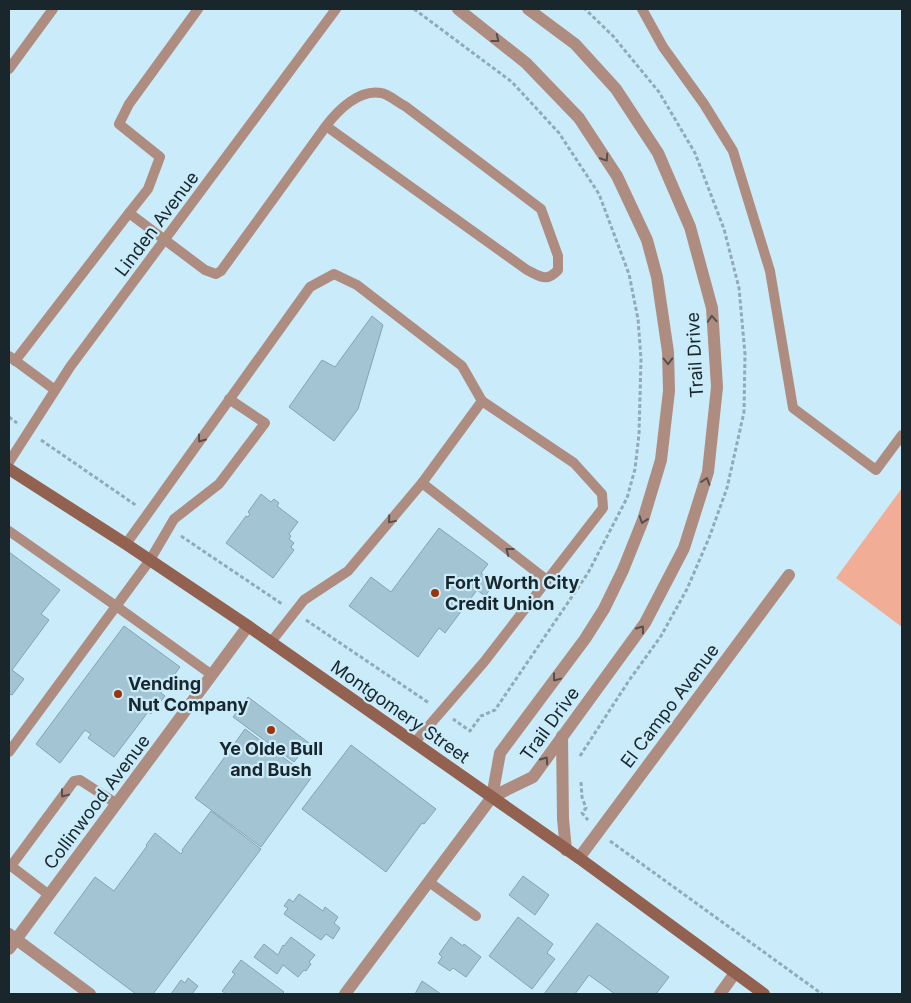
<svg xmlns="http://www.w3.org/2000/svg" width="911" height="1003" viewBox="0 0 911 1003" font-family="Inter,sans-serif">
	<rect width="100%" height="100%" fill="#c9ebfa"/>
	<!-- green -->
	<polygon fill="#f2ad96" points="902,488 902,627 836,578"/>
	<!-- building -->
	<g fill="#a3c4d3" stroke="#84a4b2">
		<polygon points="372,316 383,325 358,409 334,441 289,407 322,360 335,367"/>
		<polygon points="261,494 271,502 274,499 279,503 277,506 298,522 289,534 291,536 289,539 294,543 291,547 294,550 273,578 226,543 246,516 248,517 250,514 248,512"/>
		<polygon points="439,528 488,564 481,573 495,583 485,596 477,590 445,633 439,628 418,657 349,606 371,577 391,592"/>
		<polygon points="9,552 60,590 41,614 49,620 12,670 24,679 12,695 9,694"/>
		<polygon points="124,626 180,667 161,693 165,696 151,714 148,712 114,757 88,738 91,734 85,730 60,763 36,744"/>
		<polygon points="248,697 309,743 294,762 233,717"/>
		<polygon points="245,729 311,778 261,847 195,798"/>
		<polygon points="351,745 436,809 424,824 422,823 386,872 302,809"/>
		<polygon points="211,811 261,849 153,994 136,994 54,933 95,877 114,891 147,846 146,845 155,833 181,854 183,851 182,850"/>
		<polygon points="523,876 549,895 535,915 509,895"/>
		<polygon points="299,894 323,911 325,907 338,917 334,923 340,928 333,939 326,934 321,940 284,914 288,908 284,906 289,899 293,902"/>
		<polygon points="518,917 553,944 547,953 555,959 532,989 489,956"/>
		<polygon points="597,923 669,977 656,994 615,994 589,975 575,994 544,994"/>
		<polygon points="291,937 315,955 309,962 311,964 306,971 304,970 298,977 283,965 277,974 254,957 264,944 278,955 283,945 284,946"/>
		<polygon points="451,937 463,946 464,944 481,957 466,977 453,968 450,971 438,963 442,957 439,954"/>
		<polygon points="241,960 284,992 282,994 226,994 222,991 235,974 232,972"/>
		<polygon points="188,978 198,986 192,994 171,994 181,980 185,983"/>
		<polygon points="422,981 441,994 415,994"/>
	</g>
	<g fill="none" stroke-linecap="round" stroke-linejoin="round">
		<!-- path -->
		<g stroke="#90abb7" stroke-width="3" stroke-dasharray="4 2.5" stroke-linecap="butt">
			<polyline points="414,9 512,82 559,133 599,194 629,274 638,319 641,359 639,434 635,469 627,498 588,573 495,710 481,716 470,731 453,719"/>
			<polyline points="9,417 17,423"/>
			<polyline points="41,440 137,506"/>
			<polyline points="181,536 282,604"/>
			<polyline points="306,620 429,703"/>
			<polyline points="580,756 628,682 661,636 687,589 709,538 727,488 744,412 745,354 739,288 724,229 695,153 659,92 613,36 585,9"/>
			<polyline points="581,782 582,797 586,808 582,813 588,820"/>
			<polyline points="610,841 822,994"/>
		</g>
		<!-- service -->
		<g stroke="#af8c80" stroke-width="10">
			<polyline points="642,9 663,47 704,104 733,151 770,271 793,408 876,470 902,435"/>
			<polyline points="9,69 53,9"/>
			<polyline points="129,213 148,189 160,157 119,124 129,104 198,9"/>
			<polyline points="9,356 55,390"/>
			<path d="M15 361 129 213 205 270 216 274 221 271 326 126C338 110 359 89 381 93 389 94 398 103 405 106L541 209 558 256V270C546 283 540 276 527 270L326 126"/>
			<polyline points="9,462 70,367 336,9"/>
			<polyline points="422,483 548,581"/>
			<polyline points="9,531 116,606 212,675"/>
			<polyline points="126,544 310,287 334,274 357,285 462,366 482,401"/>
			<polyline points="271,642 304,600 348,571 422,483 482,401 574,463 602,494 603,508 484,662 414,743"/>
			<polyline points="9,752 150,560 174,519 219,484 265,423 229,399"/>
			<polyline points="429,882 476,916"/>
			<polyline points="49,895 11,866 74,781 80,780 117,804"/>
		</g>
		<!-- minor -->
		<g stroke="#af8c80" stroke-width="12">
			<polyline points="579,858 789,575"/>
			<polyline points="9,934 90,994"/>
			<polyline points="9,949 248,626"/>
			<polyline points="345,994 492,797"/>
			<polyline points="720,994 735,973"/>
		</g>
		<!-- tertiary -->
		<g stroke="#af8c80" stroke-width="12">
			<polyline points="458,9 526,63 579,118 617,176 647,240 657,277 668,352 669,391 661,460 643,520 623,570 604,609 585,639 500,753 492,797"/>
			<polyline points="562,736 563,819 566,850"/>
			<polyline points="492,797 533,777 645,623 684,548 708,472 717,387 712,308 690,227 658,153 616,89 575,44 528,9"/>
		</g>
		<!-- secondary -->
		<polyline stroke="#926150" stroke-width="12" points="9,469 126,544 248,626 579,858 764,994"/>
	</g>
	<!-- one-way arrows -->
	<defs><path id="oneway-chevron" d="M-2-3.5L2.5 0L-2 3.5" fill="none" stroke-width="1.6" stroke-linecap="round" stroke-linejoin="round" transform="scale(1.25)"/></defs>
	<g stroke="#554f4e">
		<use href="#oneway-chevron" transform="translate(496 39) rotate(38)"/>
		<use href="#oneway-chevron" transform="translate(605 158) rotate(57)"/>
		<use href="#oneway-chevron" transform="translate(712 319) rotate(-94)"/>
		<use href="#oneway-chevron" transform="translate(668 361) rotate(89)"/>
		<use href="#oneway-chevron" transform="translate(201 439) rotate(126)"/>
		<use href="#oneway-chevron" transform="translate(706 481) rotate(-72)"/>
		<use href="#oneway-chevron" transform="translate(391 520) rotate(130)"/>
		<use href="#oneway-chevron" transform="translate(643 520) rotate(109)"/>
		<use href="#oneway-chevron" transform="translate(509 551) rotate(-142)"/>
		<use href="#oneway-chevron" transform="translate(641 629) rotate(-54)"/>
		<use href="#oneway-chevron" transform="translate(556 678) rotate(127)"/>
		<use href="#oneway-chevron" transform="translate(545 760) rotate(-55)"/>
		<use href="#oneway-chevron" transform="translate(64 794) rotate(127)"/>
	</g>
	<!-- markers -->
	<g fill="#9b3509" stroke="#c9ebfa" stroke-width="2">
		<circle cx="435" cy="593" r="5"/>
		<circle cx="118" cy="694" r="5"/>
		<circle cx="271" cy="730" r="5"/>
	</g>
	<g text-anchor="middle" stroke-width="4.5" stroke-linejoin="round" paint-order="stroke">
		<!-- street labels -->
		<g font-size="18" fill="#19262c" stroke="#c9ebfa">
			<text transform="translate(157 224) rotate(-53)" y="6">Linden Avenue</text>
			<text transform="translate(695 355) rotate(-93)" y="6">Trail Drive</text>
			<text transform="translate(670 706) rotate(-53)" y="6">El Campo Avenue</text>
			<text transform="translate(400 712) rotate(35)" y="6">Montgomery Street</text>
			<text transform="translate(550 724) rotate(-54)" y="6">Trail Drive</text>
			<text transform="translate(97 802) rotate(-53)" y="6">Collinwood Avenue</text>
		</g>
		<!-- poi labels -->
		<g font-size="18" font-weight="bold" fill="#19262c" stroke="#c9ebfa" text-anchor="start">
			<text x="445" y="589">Fort Worth City<tspan x="445" dy="21">Credit Union</tspan></text>
			<text x="128" y="690">Vending<tspan x="128" dy="21">Nut Company</tspan></text>
			<text x="271" y="755" text-anchor="middle">Ye Olde Bull<tspan x="271" dy="21">and Bush</tspan></text>
		</g>
	</g>
	<!-- border -->
	<rect width="911" height="1003" fill="none" stroke="#19262c" stroke-width="20"/>
</svg>
